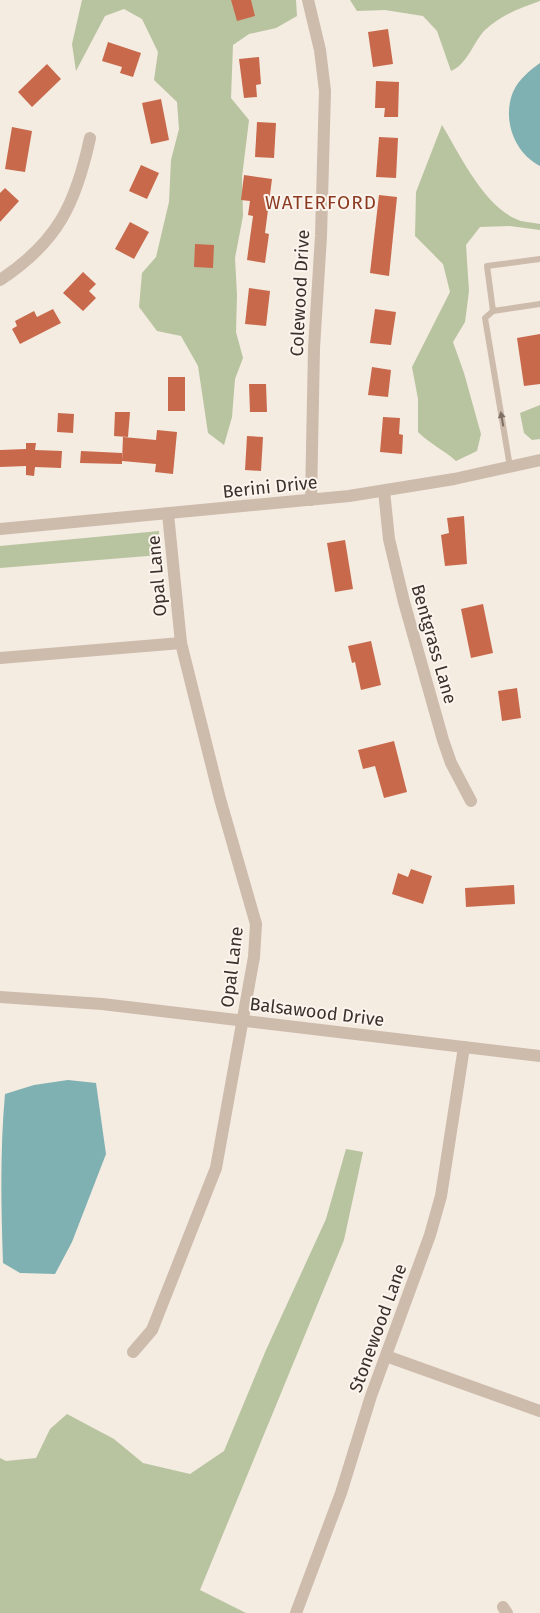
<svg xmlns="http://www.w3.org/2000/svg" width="540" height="1613" viewBox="0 0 540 1613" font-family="'Fira Sans',sans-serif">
	<rect width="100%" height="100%" fill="#f4ebe1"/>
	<!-- green -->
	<g fill="#b8c4a0">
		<polygon points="82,0 296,0 297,16 276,28 249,34 233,45 231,98 249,120 242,177 243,216 235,258 237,295 236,332 243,358 235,379 232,417 224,445 208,433 198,366 181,336 157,331 139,307 142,273 156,257 169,202 171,160 179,129 177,102 154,80 158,52 142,19 124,9 105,16 76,71 72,44"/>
		<path d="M350 0H540V1C520 8 501 15 485 30 473 42 468 64 451 71L437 31 423 16 385 10 357 11Z"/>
		<path d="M442 125C460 155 485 209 521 221 527 222 534 223 540 224V230L510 226 480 227 466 245 469 291 465 322 453 342 464 373 481 434 477 451 456 461C444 450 430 444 418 432V399L412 367 450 292 443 264 415 236 416 192Z"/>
		<polygon points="540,405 540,439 532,440 524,433 520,413"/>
		<polygon points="159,531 160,555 0,568 0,546"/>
		<polygon points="346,1149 363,1152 344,1240 200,1590 246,1613 0,1613 0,1458 6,1461 36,1458 50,1429 67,1414 114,1439 143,1463 190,1474 224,1451 266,1350 326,1219"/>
	</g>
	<!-- water -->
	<g fill="#7fb0b2">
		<path d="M540 63V166C514 153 502 119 513 92 519 79 529 71 540 63Z"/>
		<path d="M68 1080 96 1083 106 1154 72 1242 55 1274 20 1273 3 1263C1 1207 0 1149 5 1094L34 1085Z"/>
	</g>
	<!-- building -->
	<g fill="#c8694b">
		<polygon points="231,0 251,0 255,16 237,21"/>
		<polygon points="388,29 393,64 373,67 368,32"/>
		<polygon points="108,42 141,53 133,77 120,73 122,67 102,61"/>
		<polygon points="259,57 261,84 256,85 257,97 244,98 239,59"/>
		<polygon points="47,64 61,79 32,107 18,92"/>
		<polygon points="376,81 399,82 398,117 384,117 385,108 375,108"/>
		<polygon points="161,99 169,140 151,144 142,103"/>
		<polygon points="257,122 276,123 274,158 255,157"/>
		<polygon points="12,127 32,131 25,172 5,169"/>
		<polygon points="379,137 398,138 396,178 376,177"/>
		<polygon points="141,165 159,173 147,199 129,191"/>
		<polygon points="244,175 272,179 265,233 269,234 265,263 247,260 253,216 248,215 250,201 241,200"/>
		<polygon points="5,188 19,201 0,222 0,193"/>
		<polygon points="379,195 397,197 389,276 370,273"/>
		<polygon points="130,222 149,232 134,259 115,249"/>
		<polygon points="195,244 214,245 213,268 194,267"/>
		<polygon points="83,272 96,284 89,291 96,298 83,311 63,293"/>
		<polygon points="249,288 270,291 266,326 245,324"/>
		<polygon points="53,309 61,323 20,344 12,329 17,326 15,321 34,311 37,317"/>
		<polygon points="375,309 396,312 391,345 370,343"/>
		<polygon points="540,334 540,384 524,386 517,338"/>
		<polygon points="372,367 391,370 388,397 368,395"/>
		<rect x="168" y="377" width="17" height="34"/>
		<polygon points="249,384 266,384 267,412 250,412"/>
		<polygon points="115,412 130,412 128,437 114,436"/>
		<polygon points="58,413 74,414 73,433 57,432"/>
		<polygon points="383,417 400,418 399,434 403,435 402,454 380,452"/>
		<polygon points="157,430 177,432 173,474 155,472 156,464 122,461 123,437 156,440"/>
		<polygon points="247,436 263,437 261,471 245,470"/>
		<polygon points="26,443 36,443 35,450 62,451 61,468 35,467 34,476 26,475 26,466 0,467 0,450 26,449"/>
		<polygon points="81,451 122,453 122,464 80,463"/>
		<polygon points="464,516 467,564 445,566 441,535 449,533 447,518"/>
		<polygon points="345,540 353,589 335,592 327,543"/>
		<polygon points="483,604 493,653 471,658 461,609"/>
		<polygon points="371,641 381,685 361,690 355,662 352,663 348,646"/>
		<polygon points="517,688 521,718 502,721 498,691"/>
		<polygon points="394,741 407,792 384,798 375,766 363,769 358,750"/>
		<polygon points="411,869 432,876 423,904 392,894 398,873 408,877"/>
		<polygon points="514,885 515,904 466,907 465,888"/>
	</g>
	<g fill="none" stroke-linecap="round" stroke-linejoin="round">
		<!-- lane -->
		<g stroke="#cdbbac" stroke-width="6">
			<polyline points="493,311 487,266 540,259"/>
			<polyline points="510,467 485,318 493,311 540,304"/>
		</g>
		<!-- street -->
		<g stroke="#cdbbac" stroke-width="12">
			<polyline points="308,0 320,50 325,91 321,236 314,348 311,500"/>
			<path d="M0 280C58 242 76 203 90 138"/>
			<polyline points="384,491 389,539 404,602 443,740 451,763 471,801"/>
			<polyline points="0,529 349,496 454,479 540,460"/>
			<polyline points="0,658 181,643"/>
			<polyline points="0,997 102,1004 540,1056"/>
			<polyline points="133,1352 152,1330 216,1168 254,957 256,924 220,799 181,643 168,514"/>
			<polyline points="386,1356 540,1411"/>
			<polyline points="503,1607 507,1613"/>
			<polyline points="296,1613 341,1493 371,1396 430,1235 441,1196 464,1047"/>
		</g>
	</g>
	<!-- one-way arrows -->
	<defs><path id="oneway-solid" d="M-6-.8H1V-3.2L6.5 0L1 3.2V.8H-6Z" transform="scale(1.25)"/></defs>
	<use fill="#7d6f65" href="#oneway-solid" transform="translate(502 419) rotate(-100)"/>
	<g text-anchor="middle" stroke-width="4" stroke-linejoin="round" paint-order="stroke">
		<!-- street labels -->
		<g font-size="18" fill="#3b302b" stroke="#fbf5ee">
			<text transform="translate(300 293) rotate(-87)" y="6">Colewood Drive</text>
			<text transform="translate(270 487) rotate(-6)" y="6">Berini Drive</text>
			<text transform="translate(157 576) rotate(-95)" y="6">Opal Lane</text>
			<text transform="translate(434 644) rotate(74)" y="6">Bentgrass Lane</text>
			<text transform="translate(232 967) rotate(-83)" y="6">Opal Lane</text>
			<text transform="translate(317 1012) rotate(7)" y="6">Balsawood Drive</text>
			<text transform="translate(378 1328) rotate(-70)" y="6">Stonewood Lane</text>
		</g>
		<!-- neighbourhood labels -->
		<g font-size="19" letter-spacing="1" fill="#8c3b22" stroke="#fbf5ee">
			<text x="321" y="209">WATERFORD</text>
		</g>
	</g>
</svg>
